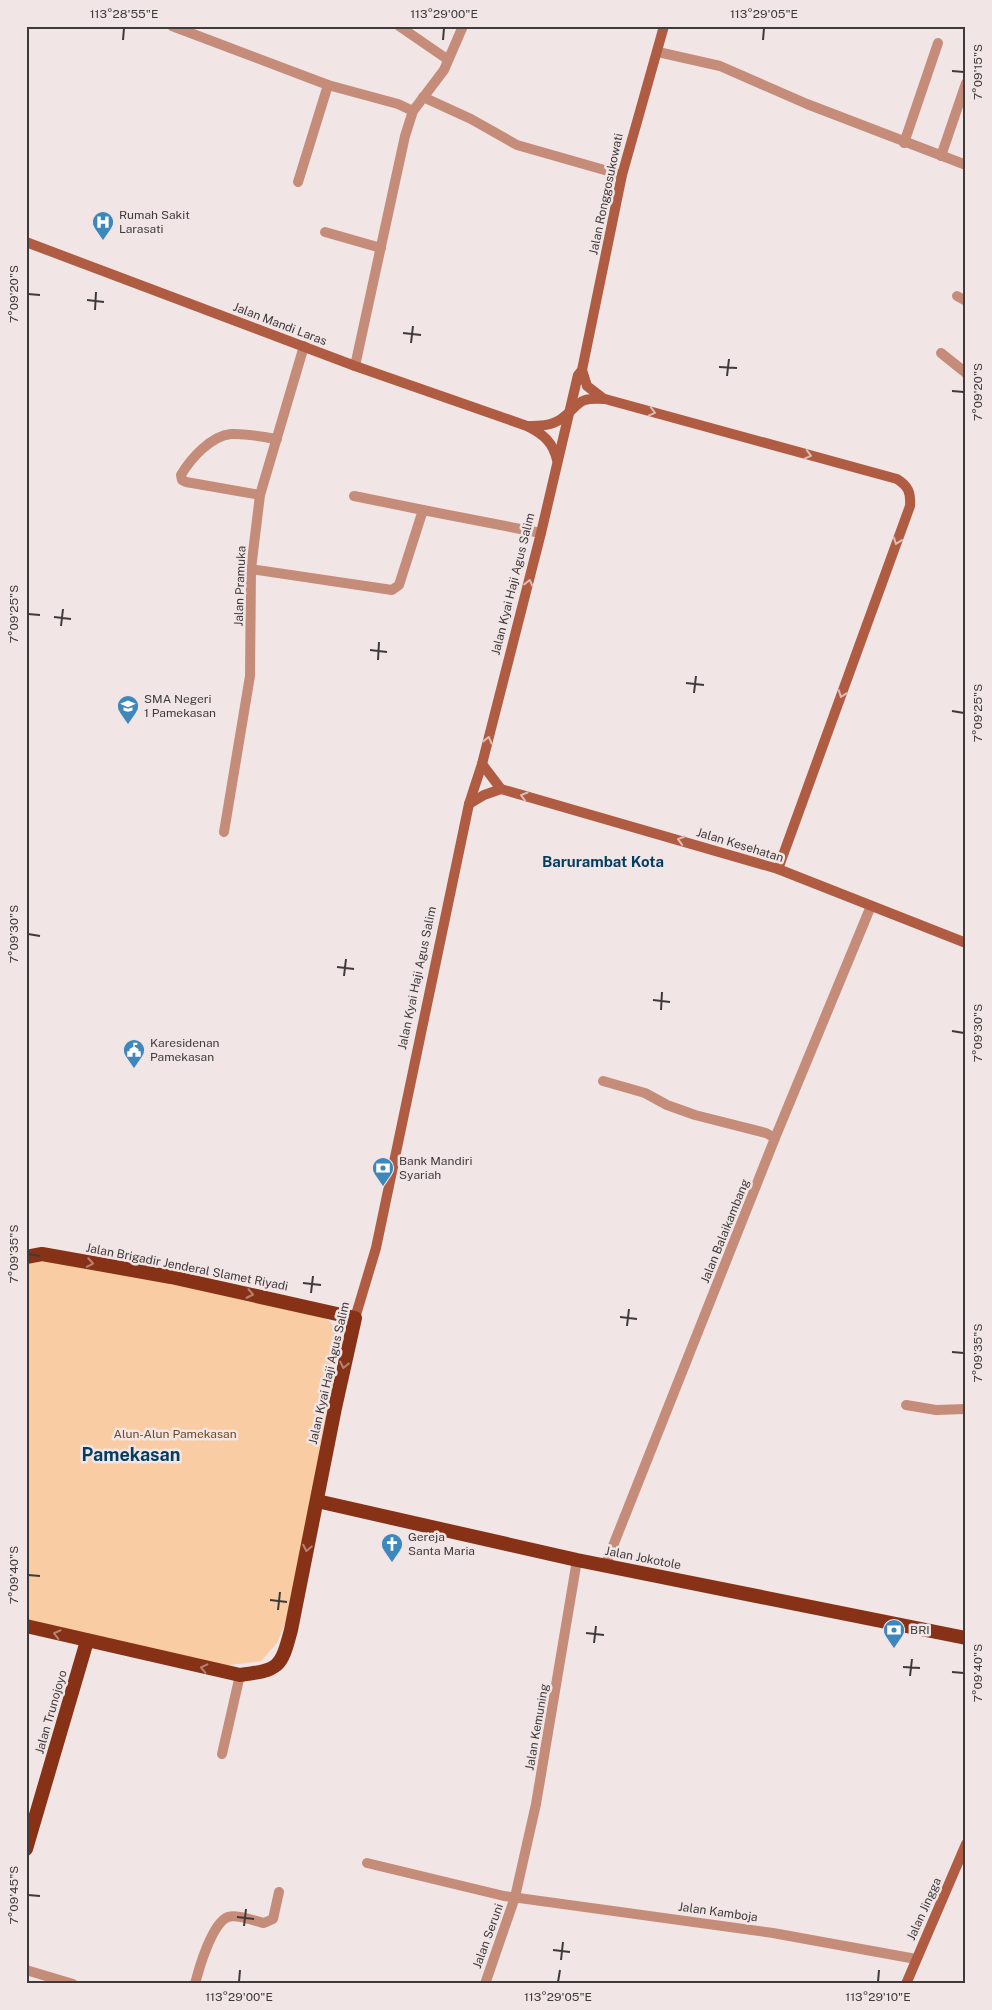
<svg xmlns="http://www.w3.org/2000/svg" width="992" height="2010" viewBox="0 0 992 2010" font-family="'Public Sans',sans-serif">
	<rect width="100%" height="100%" fill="#f2e5e6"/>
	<!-- green -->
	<polygon fill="#f9cca3" points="26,1252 321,1315 332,1324 337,1333 332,1408 286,1621 277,1643 261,1661 221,1666 26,1621"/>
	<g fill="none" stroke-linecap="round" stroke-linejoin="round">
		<!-- minor -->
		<g stroke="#c68c7a" stroke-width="10">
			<polyline points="172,26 328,85 398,104 413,111 405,136 355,366"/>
			<polyline points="399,26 447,59"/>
			<polyline points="658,52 720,66 807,104 966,165"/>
			<polyline points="423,97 471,119 517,145 622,175"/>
			<polyline points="413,111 444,70 463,26"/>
			<polyline points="904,143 938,43"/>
			<polyline points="941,156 966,83"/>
			<polyline points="298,182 328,85"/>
			<polyline points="325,232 381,248"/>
			<polyline points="957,296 966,301"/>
			<polyline points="941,353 966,373"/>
			<path d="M260 495 186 482 182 480 181 475C191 458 211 436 231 434 246 433 262 437 277 439"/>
			<polyline points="354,496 423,510"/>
			<polyline points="251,569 392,590 399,585 423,510 541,533"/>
			<polyline points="224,832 250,676 251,569 260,495 304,346"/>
			<polyline points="603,1081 645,1093 667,1105 695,1115 766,1133 775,1138"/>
			<polyline points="906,1405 936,1410 966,1409"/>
			<polyline points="222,1754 240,1675"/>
			<polyline points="367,1863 504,1896 773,1933 916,1959"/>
			<path d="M195 1984C199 1968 212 1923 228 1917 237 1914 255 1921 264 1923L273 1919 279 1892"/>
			<polyline points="485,1984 515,1897 536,1804 577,1560"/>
		</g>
		<!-- tertiary -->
		<g stroke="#c68c7a" stroke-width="10">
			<polyline points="605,1566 775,1138 871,906"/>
			<polyline points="26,1970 73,1984"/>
		</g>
		<!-- secondary -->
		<g stroke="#af5c42" stroke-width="10">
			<path d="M26 242 355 366 527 426C543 434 553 442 557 460"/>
			<polyline points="582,370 587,386 604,399"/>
			<path d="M527 426C539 426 551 426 561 419 581 405 575 397 605 399L897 479C908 486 911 492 910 506L778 869"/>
			<polyline points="482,764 501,789 778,869 966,943"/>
			<polyline points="469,804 484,795 501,789"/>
			<polyline points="355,1318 376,1248 469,804 482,764 541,533 578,375 582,370 622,175 664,26"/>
			<polyline points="906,1984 966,1844"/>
		</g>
		<!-- trunk -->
		<g stroke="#873216" stroke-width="14">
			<path d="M26 1257 42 1254 171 1277 355 1318 335 1408 291 1630C281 1668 279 1670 240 1675L26 1626"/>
			<polyline points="317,1501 577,1560 966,1638"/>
			<polyline points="26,1849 87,1641"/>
		</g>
	</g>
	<!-- one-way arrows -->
	<defs><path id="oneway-chevron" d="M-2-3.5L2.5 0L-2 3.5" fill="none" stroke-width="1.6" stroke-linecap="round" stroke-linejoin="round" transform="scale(1.25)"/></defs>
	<g stroke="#debcb5">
		<use href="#oneway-chevron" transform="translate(652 412) rotate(15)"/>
		<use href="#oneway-chevron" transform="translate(808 455) rotate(15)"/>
		<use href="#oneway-chevron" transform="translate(897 541) rotate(110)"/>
		<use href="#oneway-chevron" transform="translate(529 583) rotate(-76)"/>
		<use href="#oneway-chevron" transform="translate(842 694) rotate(110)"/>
		<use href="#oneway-chevron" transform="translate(488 740) rotate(-76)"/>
		<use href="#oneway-chevron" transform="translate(524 796) rotate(-164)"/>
		<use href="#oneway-chevron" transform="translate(681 840) rotate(-164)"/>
	</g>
	<g stroke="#b78374">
		<use href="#oneway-chevron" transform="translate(90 1263) rotate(10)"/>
		<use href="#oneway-chevron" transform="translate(250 1294) rotate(12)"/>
		<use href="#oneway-chevron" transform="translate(344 1365) rotate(103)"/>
		<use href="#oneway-chevron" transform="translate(307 1548) rotate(101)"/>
		<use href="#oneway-chevron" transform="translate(57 1634) rotate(-166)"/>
		<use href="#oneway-chevron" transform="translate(204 1668) rotate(-167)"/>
	</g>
	<!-- ticks -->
	<path fill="none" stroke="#3e3a3a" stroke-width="2" d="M123 40 124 28M443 40 444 28M763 40 764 28M952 71 964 72M28 294 40 295M87 300 104 302M95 310 96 292M403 333 421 335M411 343 413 326M719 367 737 368M727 376 729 359M952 391 964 392M28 614 40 615M54 617 71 619M61 626 63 609M370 650 387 652M378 660 379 642M686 683 704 685M694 693 696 676M952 711 964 713M28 934 40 936M337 967 354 969M344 976 346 959M653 1000 670 1002M661 1010 662 992M952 1031 964 1033M28 1254 40 1256M303 1283 321 1285M311 1293 313 1276M620 1317 637 1319M627 1326 629 1309M952 1352 964 1353M28 1575 40 1576M270 1600 287 1602M278 1610 280 1592M586 1633 604 1635M594 1643 596 1626M903 1667 920 1668M952 1672 964 1673M910 1676 912 1659M28 1895 40 1896M237 1917 254 1919M244 1926 246 1909M553 1950 570 1952M561 1960 563 1942M239 1982 240 1970M558 1982 560 1970M878 1982 879 1970"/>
	<!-- icons -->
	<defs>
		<g id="hospital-pin" transform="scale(1.125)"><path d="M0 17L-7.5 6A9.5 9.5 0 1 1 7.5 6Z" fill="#3c87bb" stroke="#f2e5e6"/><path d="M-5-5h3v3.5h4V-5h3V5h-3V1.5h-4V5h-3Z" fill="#fff"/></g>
		<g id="school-pin" transform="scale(1.125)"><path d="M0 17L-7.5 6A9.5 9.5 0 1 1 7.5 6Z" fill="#3c87bb" stroke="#f2e5e6"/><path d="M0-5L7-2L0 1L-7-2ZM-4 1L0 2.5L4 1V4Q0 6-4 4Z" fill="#fff"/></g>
		<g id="civic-pin" transform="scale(1.125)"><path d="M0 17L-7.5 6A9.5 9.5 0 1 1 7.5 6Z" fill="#3c87bb" stroke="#f2e5e6"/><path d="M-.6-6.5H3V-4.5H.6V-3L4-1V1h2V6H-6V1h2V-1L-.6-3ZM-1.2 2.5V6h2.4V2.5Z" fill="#fff"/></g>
		<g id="bank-pin" transform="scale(1.125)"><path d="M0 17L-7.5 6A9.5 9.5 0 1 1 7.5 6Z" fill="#3c87bb" stroke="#f2e5e6"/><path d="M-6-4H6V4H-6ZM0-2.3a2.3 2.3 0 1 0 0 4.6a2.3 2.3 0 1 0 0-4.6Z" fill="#fff"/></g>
		<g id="church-pin" transform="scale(1.125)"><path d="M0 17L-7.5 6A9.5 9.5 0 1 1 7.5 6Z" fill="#3c87bb" stroke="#f2e5e6"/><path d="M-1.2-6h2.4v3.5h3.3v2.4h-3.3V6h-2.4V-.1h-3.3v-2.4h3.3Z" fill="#fff"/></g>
	</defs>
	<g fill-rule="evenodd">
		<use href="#hospital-pin" x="103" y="222"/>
		<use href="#school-pin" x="128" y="706"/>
		<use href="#civic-pin" x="134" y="1050"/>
		<use href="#bank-pin" x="383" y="1168"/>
		<use href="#church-pin" x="392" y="1544"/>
		<use href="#bank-pin" x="894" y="1630"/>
	</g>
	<g text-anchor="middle" stroke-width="5" stroke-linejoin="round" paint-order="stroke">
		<!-- street labels -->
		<g font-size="12" fill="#3e3a3a" stroke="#f2e5e6">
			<text transform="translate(606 194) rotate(-78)" y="4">Jalan Ronggosukowati</text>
			<text transform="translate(280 324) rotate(21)" y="4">Jalan Mandi Laras</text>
			<text transform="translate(513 584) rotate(-76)" y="4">Jalan Kyai Haji Agus Salim</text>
			<text transform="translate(240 586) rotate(-88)" y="4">Jalan Pramuka</text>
			<text transform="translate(740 845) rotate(17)" y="4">Jalan Kesehatan</text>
			<text transform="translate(417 978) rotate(-78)" y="4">Jalan Kyai Haji Agus Salim</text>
			<text transform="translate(725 1231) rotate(-68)" y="4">Jalan Balaikambang</text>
			<text transform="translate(187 1267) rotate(11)" y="4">Jalan Brigadir Jenderal Slamet Riyadi</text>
			<text transform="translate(329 1373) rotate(-77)" y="4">Jalan Kyai Haji Agus Salim</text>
			<text transform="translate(643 1558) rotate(11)" y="4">Jalan Jokotole</text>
			<text transform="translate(51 1712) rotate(-74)" y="4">Jalan Trunojoyo</text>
			<text transform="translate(537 1727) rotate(-80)" y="4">Jalan Kemuning</text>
			<text transform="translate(924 1909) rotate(-66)" y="4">Jalan Jingga</text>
			<text transform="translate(718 1912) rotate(8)" y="4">Jalan Kamboja</text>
			<text transform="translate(488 1936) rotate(-70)" y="4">Jalan Seruni</text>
		</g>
		<!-- poi labels -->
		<g font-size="12" fill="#3e3a3a" stroke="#f2e5e6" text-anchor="start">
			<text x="119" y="219">Rumah Sakit<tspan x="119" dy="14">Larasati</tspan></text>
			<text x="144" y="703">SMA Negeri<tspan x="144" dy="14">1 Pamekasan</tspan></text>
			<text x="150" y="1047">Karesidenan<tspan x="150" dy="14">Pamekasan</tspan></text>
			<text x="399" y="1165">Bank Mandiri<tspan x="399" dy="14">Syariah</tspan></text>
			<text x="408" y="1541">Gereja<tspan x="408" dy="14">Santa Maria</tspan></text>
			<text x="910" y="1634">BRI</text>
		</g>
		<!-- park labels -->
		<g font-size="12" fill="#73481a" stroke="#f2e5e6">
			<text x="175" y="1438">Alun-Alun Pamekasan</text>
		</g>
		<!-- quarter labels -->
		<g font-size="15" font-weight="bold" fill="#033d5f" stroke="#f2e5e6">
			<text x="603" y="867">Barurambat Kota</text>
		</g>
		<!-- district labels -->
		<g font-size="18" font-weight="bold" fill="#033d5f" stroke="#f2e5e6">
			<text x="131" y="1461">Pamekasan</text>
		</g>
	</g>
	<!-- border -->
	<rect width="992" height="2010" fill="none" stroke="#f2e5e6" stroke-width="55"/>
	<rect x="28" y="28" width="936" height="1954" fill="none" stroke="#3e3a3a" stroke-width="2"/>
	<g font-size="12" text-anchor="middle" fill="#3e3a3a">
		<text x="124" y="18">113°28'55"E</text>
		<text x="444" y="18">113°29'00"E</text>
		<text x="764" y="18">113°29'05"E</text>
		<text transform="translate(978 72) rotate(-90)" y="4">7°09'15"S</text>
		<text transform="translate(14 294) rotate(-90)" y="4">7°09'20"S</text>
		<text transform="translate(978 392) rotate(-90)" y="4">7°09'20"S</text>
		<text transform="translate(14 614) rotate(-90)" y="4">7°09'25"S</text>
		<text transform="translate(978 713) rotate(-90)" y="4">7°09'25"S</text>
		<text transform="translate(14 934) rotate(-90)" y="4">7°09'30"S</text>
		<text transform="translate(978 1033) rotate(-90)" y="4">7°09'30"S</text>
		<text transform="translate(14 1254) rotate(-90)" y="4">7°09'35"S</text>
		<text transform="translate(978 1353) rotate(-90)" y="4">7°09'35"S</text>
		<text transform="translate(14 1575) rotate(-90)" y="4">7°09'40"S</text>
		<text transform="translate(978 1673) rotate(-90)" y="4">7°09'40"S</text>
		<text transform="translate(14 1895) rotate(-90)" y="4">7°09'45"S</text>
		<text x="239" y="2001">113°29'00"E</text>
		<text x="558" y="2001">113°29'05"E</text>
		<text x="878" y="2001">113°29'10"E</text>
	</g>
</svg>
